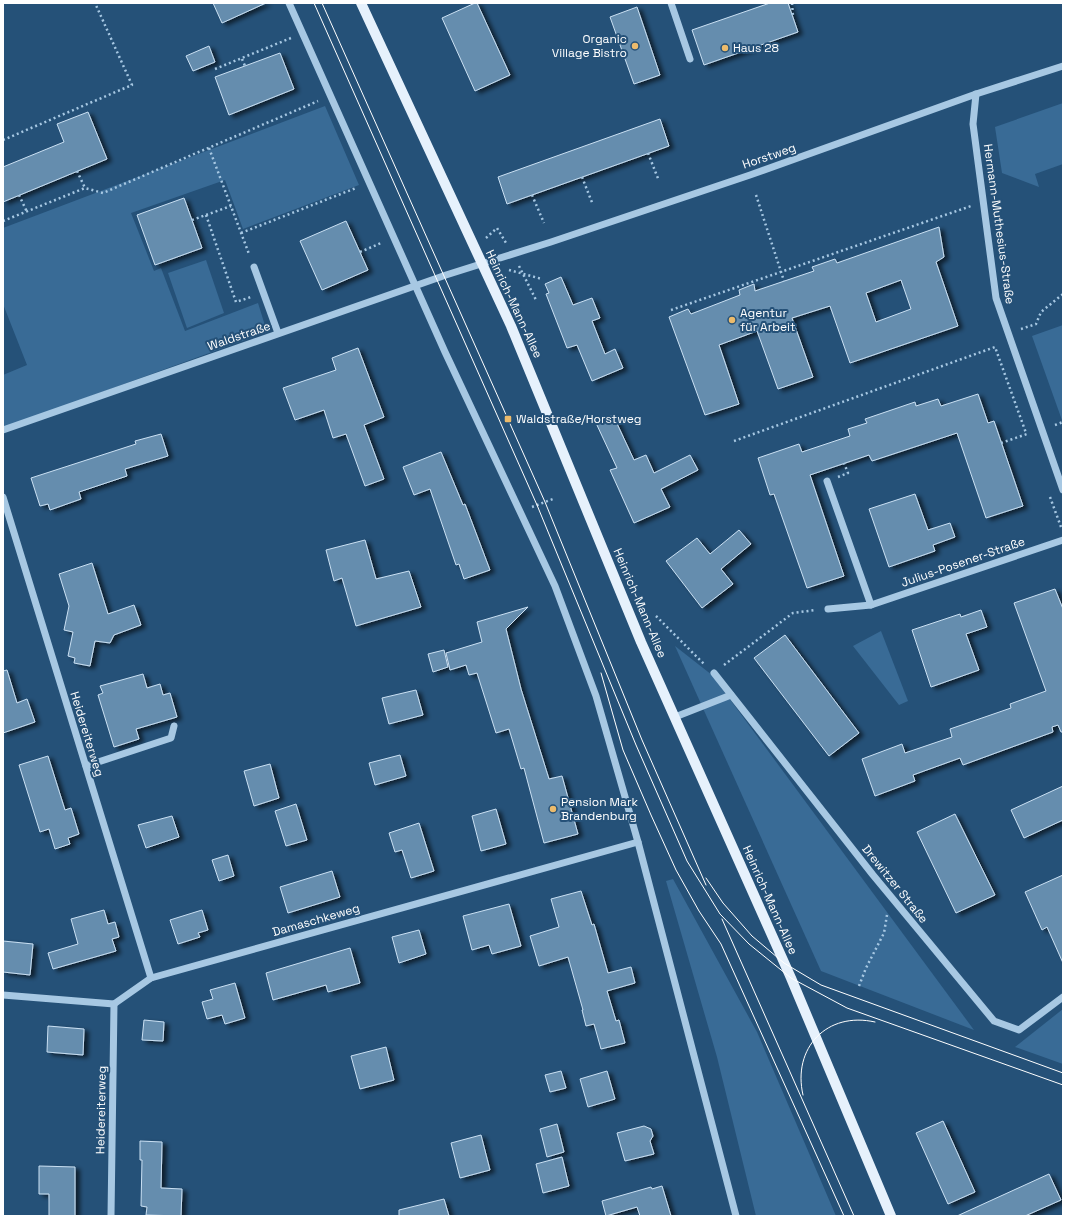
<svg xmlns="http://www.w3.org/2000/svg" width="1066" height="1219" viewBox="0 0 1066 1219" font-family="'Space Grotesk',sans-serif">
	<defs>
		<filter id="shadow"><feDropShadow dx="4.5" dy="2.5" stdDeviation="2" flood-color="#0009"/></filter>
	</defs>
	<rect width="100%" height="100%" fill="#255178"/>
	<!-- green -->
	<g fill="#396b96">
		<polygon points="1063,103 1063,164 1035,174 1039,187 1002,173 995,127"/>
		<polygon points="325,106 359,185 243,229 225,180 131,213 154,271 161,268 185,331 258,303 267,332 3,428 3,375 27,365 3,304 3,228"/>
		<polygon points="206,260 224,313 187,328 168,273"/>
		<polygon points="1063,325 1063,423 1032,336"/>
		<polygon points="881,631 908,701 899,705 853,646"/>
		<polygon points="675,646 712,675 974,1030 821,971"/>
		<polygon points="673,879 757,1032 836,1216 756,1216 717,1057 666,881"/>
		<polygon points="1063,1009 1063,1064 1015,1047"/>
	</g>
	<!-- building -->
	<g fill="#658dae" stroke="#cae0f3" fill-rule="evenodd" filter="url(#shadow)">
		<polygon points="213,3 266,3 222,23"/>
		<polygon points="475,3 477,3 510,75 475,91 442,18"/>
		<polygon points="770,3 788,3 798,32 704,65 692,30"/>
		<polygon points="637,7 660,75 634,84 610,17"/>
		<polygon points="209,46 215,62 193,71 186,56"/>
		<polygon points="280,53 294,89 229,115 215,77"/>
		<polygon points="88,112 107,159 3,202 3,167 64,142 57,124"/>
		<polygon points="660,119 669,146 507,204 498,177"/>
		<polygon points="184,198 202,248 155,265 137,215"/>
		<polygon points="346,221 368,270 322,290 300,241"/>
		<path d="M939 227 944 257 936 262 958 326 850 363 830 306 792 318 813 377 778 389 757 331 719 345 739 404 705 415 669 317 688 309 691 314 740 295 739 290 754 284 755 291 814 271 812 267 835 259 837 263ZM901 280 911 309 876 322 866 293Z"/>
		<polygon points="561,277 573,305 592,298 600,318 592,321 605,354 615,349 623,368 592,381 577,345 567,348 546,294 549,293 545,284"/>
		<polygon points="358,348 384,417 364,425 384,479 365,486 346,434 333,438 324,410 295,420 283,388 336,370 332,358"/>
		<polygon points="978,394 988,423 994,421 1023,506 986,518 957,433 872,461 869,455 810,475 844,576 807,588 774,494 770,495 758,458 799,444 802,452 850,436 848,429 867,423 865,419 915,402 916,406 938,399 941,406"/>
		<polygon points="613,415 634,460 646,455 654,473 690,455 698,470 661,489 670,507 634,523 610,470 617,468 596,423"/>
		<polygon points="161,434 168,456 125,469 127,476 79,492 81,499 50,510 48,504 40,506 31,478 136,444 135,441"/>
		<polygon points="441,452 463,505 465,504 490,570 464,579 459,564 456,565 430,489 414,495 403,467"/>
		<polygon points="915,494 928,530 950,523 955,537 933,545 935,551 889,567 869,509"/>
		<polygon points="739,530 751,544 721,569 733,584 702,608 666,561 697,538 710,554"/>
		<polygon points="365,540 376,579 409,571 421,607 356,626 342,578 334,581 326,550"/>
		<polygon points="92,563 108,614 134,605 141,625 114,635 110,643 95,641 90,666 74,663 75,658 68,656 73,632 64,630 69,606 59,574"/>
		<polygon points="1055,589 1063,609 1063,732 1061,732 1058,725 1052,727 1053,732 963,765 960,758 913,775 915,781 875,796 862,759 902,744 905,753 952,737 950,729 1011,708 1010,704 1046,691 1014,603"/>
		<polygon points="528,607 506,629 521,689 549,779 562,776 578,834 544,843 524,768 521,769 509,729 496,733 477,673 469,675 466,665 450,670 446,653 482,642 477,622"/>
		<polygon points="981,610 987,627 966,634 979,670 931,687 912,630 960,614 961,617"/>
		<polygon points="785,635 859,733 829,756 754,658"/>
		<polygon points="444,650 448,667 433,672 428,654"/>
		<polygon points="7,670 17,703 27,699 35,722 3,733 3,671"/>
		<polygon points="143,674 147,688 160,684 163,695 170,693 177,717 136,729 139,739 114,747 98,695 103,693 100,686"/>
		<polygon points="416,690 423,715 389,724 382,698"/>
		<polygon points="400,755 406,776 375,785 369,763"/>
		<polygon points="48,756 65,810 71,808 79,834 68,838 70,844 55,849 49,829 40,832 19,765"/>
		<polygon points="270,764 279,798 254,806 244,771"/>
		<polygon points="1063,786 1063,820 1024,838 1011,810"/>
		<polygon points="296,804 307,840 286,846 275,811"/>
		<polygon points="496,809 506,844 481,851 472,816"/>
		<polygon points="955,814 995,895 956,913 917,832"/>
		<polygon points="172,816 179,837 146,848 138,825"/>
		<polygon points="419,823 434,871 411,878 402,850 395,852 389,833"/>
		<polygon points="228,855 234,876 219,881 212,860"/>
		<polygon points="332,871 340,897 288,913 280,887"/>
		<polygon points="1063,875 1063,963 1047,927 1042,930 1025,892"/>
		<polygon points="581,891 592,925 594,924 608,973 631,967 635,983 607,991 616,1021 619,1020 625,1043 601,1049 594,1024 586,1026 582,1010 583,1010 568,957 539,966 530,936 559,927 551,899"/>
		<polygon points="509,904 521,946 492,954 489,945 472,950 463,916"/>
		<polygon points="104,910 108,924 115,922 119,937 112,939 116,951 53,969 48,953 78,944 71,919"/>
		<polygon points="202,910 208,930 198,933 200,937 178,944 170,920"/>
		<polygon points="419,930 426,954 399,963 392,937"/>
		<polygon points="3,941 33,944 30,975 3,972"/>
		<polygon points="350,948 360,983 328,992 326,985 273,1000 266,973"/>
		<polygon points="235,983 245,1018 225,1024 222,1015 207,1019 202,1002 213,999 210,990"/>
		<polygon points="144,1020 164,1022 163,1041 142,1040"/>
		<polygon points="48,1026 84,1029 83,1055 47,1052"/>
		<polygon points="386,1047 394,1080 360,1089 351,1056"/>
		<polygon points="561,1071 566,1088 550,1092 545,1075"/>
		<polygon points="607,1071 615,1099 588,1107 580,1079"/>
		<polygon points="943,1121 975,1192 948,1204 916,1133"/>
		<polygon points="557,1124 564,1152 547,1157 540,1129"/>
		<polygon points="644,1126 651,1129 653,1136 650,1141 654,1154 625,1161 617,1133"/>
		<polygon points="481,1135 490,1170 460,1178 451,1143"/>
		<polygon points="140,1141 162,1142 161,1188 182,1189 181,1216 146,1215 147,1207 141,1206 142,1160 140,1160"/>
		<polygon points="562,1157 569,1186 543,1193 536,1164"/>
		<polygon points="39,1166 75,1167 75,1216 49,1216 49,1194 39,1194"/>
		<polygon points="1049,1174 1061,1200 1025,1216 957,1216"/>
		<polygon points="662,1186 671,1216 640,1216 637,1207 606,1216 602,1201 651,1187 652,1189"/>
		<polygon points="444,1199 449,1216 399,1216 399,1210"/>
	</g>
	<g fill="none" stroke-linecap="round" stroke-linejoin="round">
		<!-- path -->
		<g stroke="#a7c8e3" stroke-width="2.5" stroke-dasharray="2 3" stroke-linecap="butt">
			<polyline points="792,3 793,16"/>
			<polyline points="242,59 245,66"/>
			<polyline points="215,69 291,38"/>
			<polyline points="3,140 132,85 95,3"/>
			<polyline points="209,148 249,254"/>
			<polyline points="648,153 659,181"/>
			<polyline points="77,171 85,188"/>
			<polyline points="582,177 593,205"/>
			<polyline points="19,195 27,212"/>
			<polyline points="532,195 544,223"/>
			<polyline points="756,195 784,281"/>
			<polyline points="206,215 236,302 251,297"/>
			<polyline points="192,220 231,206"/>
			<polyline points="3,221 85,188 103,193 318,101"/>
			<polyline points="241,233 356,188"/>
			<polyline points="486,238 497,228 506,243"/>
			<polyline points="360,252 381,243"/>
			<polyline points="519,266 536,300"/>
			<polyline points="509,270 542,279"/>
			<polyline points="671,310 971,206"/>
			<polyline points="1021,329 1036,324 1041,312 1063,294"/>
			<polyline points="1055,425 1063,422"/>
			<polyline points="734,441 995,347 1026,433"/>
			<polyline points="1001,443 1027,434"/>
			<polyline points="838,477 848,473 844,463"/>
			<polyline points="1050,497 1061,527"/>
			<polyline points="532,507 553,499"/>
			<polyline points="656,616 705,665"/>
			<polyline points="724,665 793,613 815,610"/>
			<polyline points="859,986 866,968 884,933 887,915"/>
		</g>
		<!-- minor -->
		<g stroke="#a7c8e3" stroke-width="7">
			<polyline points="289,3 445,352 555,586 596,696 638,842 736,1216"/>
			<polyline points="671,3 690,59"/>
			<polyline points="976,94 973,124 996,298 1063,490"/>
			<polyline points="254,267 278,333"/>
			<polyline points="3,430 446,275 551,242 750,175 976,94 1063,66"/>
			<polyline points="827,481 871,605"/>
			<polyline points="3,497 151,978"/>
			<polyline points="828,609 871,605 1063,540"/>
			<polyline points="714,673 873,875 994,1021 1019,1030 1063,997"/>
			<polyline points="675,717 731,695"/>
			<polyline points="86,766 171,738 174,726"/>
			<polyline points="3,995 114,1004 151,978 638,842"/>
			<polyline points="111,1216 114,1004"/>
		</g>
		<!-- major -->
		<polyline stroke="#e6f1fc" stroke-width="10" points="361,3 511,326 641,642 791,978 891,1216"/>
		<!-- tram -->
		<g stroke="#fff" stroke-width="1">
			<polyline points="314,3 537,505 636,745 687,861 720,914 749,944 791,978 847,1008 1063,1085"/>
			<polyline points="322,3 545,502 642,740 706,885"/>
			<polyline points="601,673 623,750 651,815 676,870 699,911 721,944 844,1216"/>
			<polyline points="706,878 723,903 752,936 784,963 821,985 1063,1073"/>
			<polyline points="722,919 854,1216"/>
			<path d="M803 1095C792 1048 827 1011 875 1022"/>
		</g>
	</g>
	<!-- markers -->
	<g fill="#ecbb6c" stroke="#255178" stroke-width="1.5">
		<circle cx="635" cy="46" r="4"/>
		<circle cx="725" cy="48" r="4"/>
		<circle cx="732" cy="320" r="4"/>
		<rect x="504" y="415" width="8" height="8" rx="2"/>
		<circle cx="553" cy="809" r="4"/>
	</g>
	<g text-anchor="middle" stroke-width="4" stroke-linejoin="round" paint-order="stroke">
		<!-- poi labels -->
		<g font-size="12" fill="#fff" stroke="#255178" text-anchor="start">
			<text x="627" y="43" text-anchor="end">Organic<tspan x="627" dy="14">Village Bistro</tspan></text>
			<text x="733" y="52">Haus 28</text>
			<text x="740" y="317">Agentur<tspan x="740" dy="14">für Arbeit</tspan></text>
			<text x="516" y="423">Waldstraße/Horstweg</text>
			<text x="561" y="806">Pension Mark<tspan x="561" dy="14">Brandenburg</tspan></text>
		</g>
		<!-- street labels -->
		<g font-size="12" fill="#fff" stroke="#255178">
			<text transform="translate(769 156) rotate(-19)" y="4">Horstweg</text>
			<text transform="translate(999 224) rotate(82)" y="4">Hermann-Muthesius-Straße</text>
			<text transform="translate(514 304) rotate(65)" y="4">Heinrich-Mann-Allee</text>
			<text transform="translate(239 336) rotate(-19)" y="4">Waldstraße</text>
			<text transform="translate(963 562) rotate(-19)" y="4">Julius-Posener-Straße</text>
			<text transform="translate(640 603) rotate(67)" y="4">Heinrich-Mann-Allee</text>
			<text transform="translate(87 734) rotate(73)" y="4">Heidereiterweg</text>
			<text transform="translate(895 884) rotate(51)" y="4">Drewitzer Straße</text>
			<text transform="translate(770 900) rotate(66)" y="4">Heinrich-Mann-Allee</text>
			<text transform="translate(316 920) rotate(-16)" y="4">Damaschkeweg</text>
			<text transform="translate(101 1110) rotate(-89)" y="4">Heidereiterweg</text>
		</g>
	</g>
	<!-- border -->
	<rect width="1066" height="1219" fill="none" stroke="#ffffff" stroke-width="8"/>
</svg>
